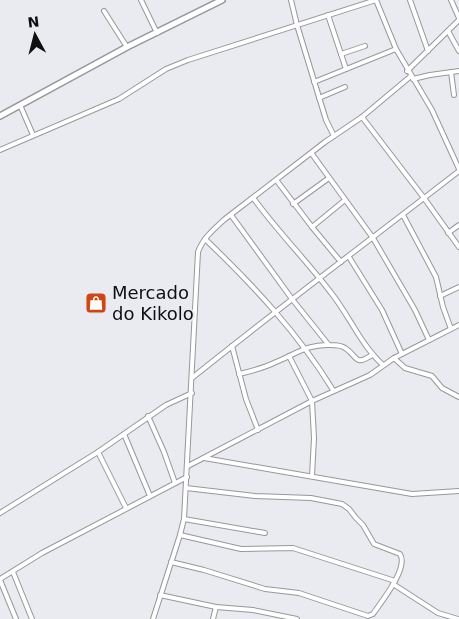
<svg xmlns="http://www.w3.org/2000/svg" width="459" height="619" viewBox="0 0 459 619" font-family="'DejaVu Sans',sans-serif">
	<rect width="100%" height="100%" fill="#eaebf0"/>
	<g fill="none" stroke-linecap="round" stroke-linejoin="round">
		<!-- street casing -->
		<g stroke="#97979c" stroke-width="6">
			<g id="street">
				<polyline points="141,0 157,33"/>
				<polyline points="291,0 297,25 326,120 334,136"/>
				<polyline points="410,0 428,51"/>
				<polyline points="451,0 459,18"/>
				<polyline points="104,11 127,47"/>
				<polyline points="328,15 346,69"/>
				<polyline points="448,31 459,51"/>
				<polyline points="341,54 365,46"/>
				<polyline points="407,71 459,20"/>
				<polyline points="451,72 454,95"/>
				<polyline points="413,79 430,75 459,71"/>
				<polyline points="314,82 396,49"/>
				<polyline points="319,98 345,87"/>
				<polyline points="20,105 33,135"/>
				<polyline points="362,117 424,198 459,247"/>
				<polyline points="0,150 119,99 166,69 188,60 376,0 396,49 432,110 459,169"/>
				<polyline points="312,154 373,238 415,310 429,340"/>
				<polyline points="277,181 312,227 341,262"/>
				<path d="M254 199C278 232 307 261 332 294 350 317 361 345 383 365"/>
				<polyline points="293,204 329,178"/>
				<polyline points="231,215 292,299 328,344"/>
				<polyline points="403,215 436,277 443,307 451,329"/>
				<polyline points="312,227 345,200"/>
				<polyline points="448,233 459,225"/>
				<path d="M205 239C253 285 298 333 333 390"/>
				<polyline points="349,257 382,310 402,354"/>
				<polyline points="440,296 459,287"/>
				<polyline points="232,346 246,399 258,430"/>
				<polyline points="289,356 312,401 314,438 312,476"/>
				<polyline points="394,358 405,368 432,376 442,388 459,397"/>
				<path d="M239 374C252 371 264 368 276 362 296 354 307 344 330 345 335 345 341 345 345 348 358 356 354 367 372 355"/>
				<path d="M192 378C280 307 370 240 459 171"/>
				<polyline points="148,416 164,452 175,483"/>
				<polyline points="124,434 150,496"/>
				<polyline points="98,452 126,508"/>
				<polyline points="204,458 412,494 459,491"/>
				<polyline points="188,466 312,401 370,375 394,358 459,325"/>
				<polyline points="0,513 98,452 166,405 192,393"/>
				<polyline points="184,519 265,533"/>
				<polyline points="180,535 241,549 293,548 395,581"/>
				<path d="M171 562 204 570 265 589 299 593 368 616 373 614C381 602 409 568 400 554L374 544 363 525 356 518 349 509 342 504 311 498 255 496 186 488"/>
				<polyline points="13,572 32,619"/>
				<polyline points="0,579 42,553 187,477"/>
				<polyline points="0,580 16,619"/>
				<polyline points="393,584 438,613 458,619"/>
				<polyline points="160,595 216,607 253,610 297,619"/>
				<path d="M153 619 180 535 184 519 198 252C203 238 214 229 225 219L325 142 362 117 411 76"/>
				<polyline points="213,619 216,607"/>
			</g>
		</g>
		<!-- secondary casing -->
		<g stroke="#97979c" stroke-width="8">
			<polyline id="secondary" points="0,116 127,47 222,0"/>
		</g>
		<!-- street -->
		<use href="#street" stroke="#fff" stroke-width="4"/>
		<!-- secondary -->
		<use href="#secondary" stroke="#fff" stroke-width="5"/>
	</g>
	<!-- icons -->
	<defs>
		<g id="shop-square" transform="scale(1.125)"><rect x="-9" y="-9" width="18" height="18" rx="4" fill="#ce4713" stroke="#eaebf0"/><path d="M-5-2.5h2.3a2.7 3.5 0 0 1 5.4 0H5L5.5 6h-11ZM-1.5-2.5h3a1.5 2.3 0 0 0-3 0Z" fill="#fff"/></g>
	</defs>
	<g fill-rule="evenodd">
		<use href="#shop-square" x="96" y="303"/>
	</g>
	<g text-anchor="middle" stroke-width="4" stroke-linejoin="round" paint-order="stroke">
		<!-- poi labels -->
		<g font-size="18" fill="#0f0f11" stroke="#eaebf0" text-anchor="start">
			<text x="112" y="299">Mercado<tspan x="112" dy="21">do Kikolo</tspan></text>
		</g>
	</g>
	<!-- north arrow -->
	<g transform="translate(35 35) rotate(353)" stroke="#eaebf0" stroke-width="4" paint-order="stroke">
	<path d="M0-4L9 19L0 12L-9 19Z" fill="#0f0f11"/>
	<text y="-8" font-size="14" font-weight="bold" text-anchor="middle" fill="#0f0f11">N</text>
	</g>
</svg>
